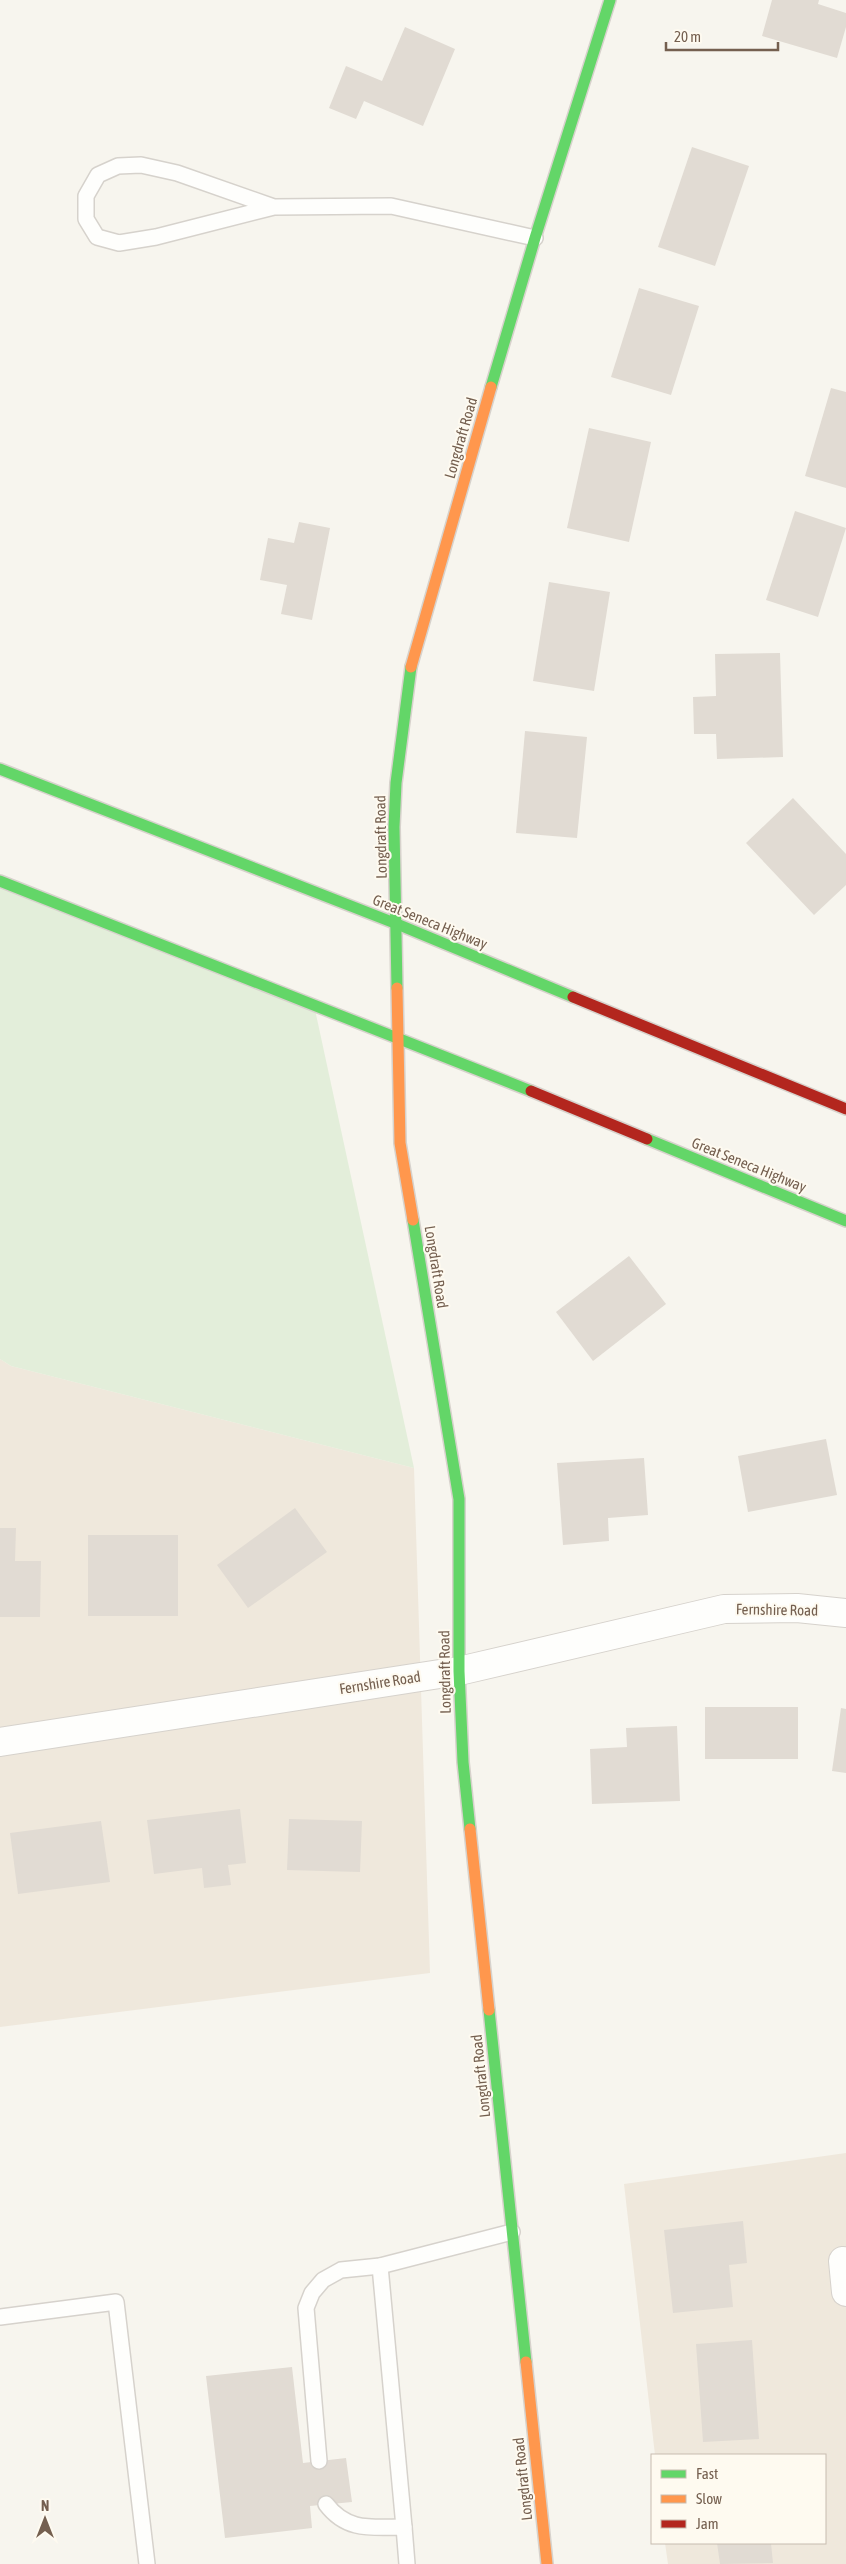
<svg xmlns="http://www.w3.org/2000/svg" width="846" height="2564" viewBox="0 0 846 2564" font-family="'Asap Condensed',sans-serif">
	<rect width="100%" height="100%" fill="#f7f5ee"/>
	<!-- residential -->
	<g fill="#efe8dc">
		<polygon points="0,1359 11,1366 414,1468 430,1973 0,2027"/>
		<polygon points="846,2153 846,2564 668,2564 665,2543 825,2543 825,2455 655,2455 624,2184"/>
	</g>
	<!-- green -->
	<polygon fill="#e3eeda" points="0,881 314,1005 414,1468 11,1366 0,1359"/>
	<!-- building -->
	<g fill="#e1dbd3">
		<polygon points="772,0 819,0 818,4 846,13 846,27 837,58 762,36"/>
		<polygon points="405,27 455,49 423,126 364,101 356,119 329,108 346,66 382,81"/>
		<polygon points="692,147 749,166 715,266 658,247"/>
		<polygon points="639,288 699,306 671,395 611,377"/>
		<polygon points="831,388 846,392 846,488 805,476"/>
		<polygon points="589,428 651,442 629,542 567,528"/>
		<polygon points="795,511 846,528 818,617 766,600"/>
		<polygon points="299,522 330,528 312,620 281,614 287,585 260,580 268,538 294,543"/>
		<polygon points="549,582 610,592 594,691 533,681"/>
		<polygon points="780,653 783,757 717,759 716,734 694,734 693,697 716,696 715,654"/>
		<polygon points="525,731 587,737 577,838 516,833"/>
		<polygon points="793,798 846,854 846,885 814,915 746,843"/>
		<polygon points="629,1256 666,1304 593,1361 556,1312"/>
		<polygon points="826,1439 837,1495 748,1512 738,1456"/>
		<polygon points="644,1458 648,1515 608,1518 609,1541 563,1545 557,1463"/>
		<polygon points="295,1508 327,1552 248,1608 217,1565"/>
		<polygon points="0,1528 16,1528 15,1561 41,1561 40,1617 0,1617"/>
		<rect x="88" y="1535" width="90" height="81"/>
		<rect x="705" y="1707" width="93" height="52"/>
		<polygon points="841,1708 846,1709 846,1773 832,1771"/>
		<polygon points="677,1726 680,1801 592,1804 590,1749 627,1747 626,1728"/>
		<polygon points="240,1809 246,1863 228,1865 231,1885 204,1888 202,1868 154,1874 147,1820"/>
		<polygon points="289,1819 362,1821 360,1872 287,1870"/>
		<polygon points="101,1821 110,1882 18,1894 10,1833"/>
		<polygon points="743,2221 747,2263 729,2265 733,2307 673,2313 664,2230"/>
		<polygon points="752,2340 759,2439 703,2442 696,2344"/>
		<polygon points="292,2367 303,2463 346,2458 352,2502 310,2506 312,2528 225,2538 206,2376"/>
		<polygon points="717,2543 771,2543 773,2563 720,2564"/>
	</g>
	<g fill="none" stroke-linecap="round" stroke-linejoin="round">
		<!-- lane casing -->
		<g stroke="#d6d2cc" stroke-width="18">
			<g id="lane">
				<polyline points="274,207 156,237 119,243 97,237 86,219 86,196 98,175 118,166 141,165 177,173 274,207 391,206 535,238"/>
				<polyline points="380,2266 404,2527"/>
				<polyline points="0,2317 116,2302 147,2564"/>
				<polyline points="319,2461 306,2308 312,2293 323,2280 341,2270 380,2266 512,2232"/>
				<path d="M326 2504C347 2532 372 2527 404 2527L407 2564"/>
			</g>
		</g>
		<!-- street casing -->
		<g stroke="#d6d2cc" stroke-width="30">
			<g id="street">
				<polyline points="0,1742 459,1671 724,1609 797,1608 846,1613"/>
				<polyline points="843,2261 846,2292"/>
			</g>
		</g>
		<!-- fast casing -->
		<g stroke="#d7d2cc" stroke-width="14">
			<g id="fast">
				<polyline points="491,387 535,238 610,0"/>
				<polyline points="0,769 397,924 573,997"/>
				<polyline points="0,881 531,1091"/>
				<polyline points="397,988 394,827 396,783 411,667"/>
				<polyline points="647,1139 846,1221"/>
				<polyline points="413,1220 459,1499 459,1671 463,1762 470,1829"/>
				<polyline points="489,2010 526,2362"/>
			</g>
		</g>
		<!-- slow casing -->
		<g stroke="#d7d2cc" stroke-width="14">
			<g id="slow">
				<polyline points="411,667 491,387"/>
				<polyline points="397,988 400,1143 413,1220"/>
				<polyline points="470,1829 489,2010"/>
				<polyline points="526,2362 547,2564"/>
			</g>
		</g>
		<!-- jam casing -->
		<g stroke="#d7d2cc" stroke-width="14">
			<g id="jam">
				<polyline points="573,997 846,1109"/>
				<polyline points="531,1091 647,1139"/>
			</g>
		</g>
		<!-- lane -->
		<use href="#lane" stroke="#fefefc" stroke-width="15"/>
		<!-- street -->
		<use href="#street" stroke="#fefefc" stroke-width="28"/>
		<!-- fast -->
		<use href="#fast" stroke="#63d668" stroke-width="11"/>
		<!-- slow -->
		<use href="#slow" stroke="#ff974d" stroke-width="11"/>
		<!-- jam -->
		<use href="#jam" stroke="#b3261e" stroke-width="11"/>
	</g>
	<g text-anchor="middle" stroke-width="4" stroke-linejoin="round" paint-order="stroke">
		<!-- street labels -->
		<g font-size="15" fill="#745f4f" stroke="#fefaf0">
			<text transform="translate(461 438) rotate(-74)" y="5">Longdraft Road</text>
			<text transform="translate(381 837) rotate(-91)" y="5">Longdraft Road</text>
			<text transform="translate(430 922) rotate(22)" y="5">Great Seneca Highway</text>
			<text transform="translate(749 1165) rotate(22)" y="5">Great Seneca Highway</text>
			<text transform="translate(436 1267) rotate(81)" y="5">Longdraft Road</text>
			<text transform="translate(777 1610) rotate(1)" y="5">Fernshire Road</text>
			<text transform="translate(445 1672) rotate(-91)" y="5">Longdraft Road</text>
			<text transform="translate(380 1683) rotate(-9)" y="5">Fernshire Road</text>
			<text transform="translate(481 2076) rotate(-96)" y="5">Longdraft Road</text>
			<text transform="translate(523 2479) rotate(-96)" y="5">Longdraft Road</text>
		</g>
	</g>
	<!-- legend -->
	<rect x="651" y="2454" width="175" height="90" fill="#fefaf0" stroke="#c7bcb0"/>
	<rect x="661" y="2470" width="25" height="8" fill="#63d668" stroke="#c7bcb0"/>
	<text x="696" y="2479" font-size="15" fill="#745f4f">Fast</text>
	<rect x="661" y="2495" width="25" height="8" fill="#ff974d" stroke="#c7bcb0"/>
	<text x="696" y="2504" font-size="15" fill="#745f4f">Slow</text>
	<rect x="661" y="2520" width="25" height="8" fill="#b3261e" stroke="#c7bcb0"/>
	<text x="696" y="2529" font-size="15" fill="#745f4f">Jam</text>
	<!-- north arrow -->
	<g transform="translate(45 2519)" stroke="#fefaf0" stroke-width="4" paint-order="stroke">
	<path d="M0-4L9 19L0 12L-9 19Z" fill="#745f4f"/>
	<text y="-8" font-size="14" font-weight="bold" text-anchor="middle" fill="#745f4f">N</text>
	</g>
	<!-- scale -->
	<path d="M666 42v8h112v-8" fill="none" stroke="#745f4f" stroke-width="2.5"/>
	<text x="674" y="42" font-size="15" fill="#745f4f" stroke="#fefaf0" stroke-width="4" paint-order="stroke">20 m</text>
</svg>
